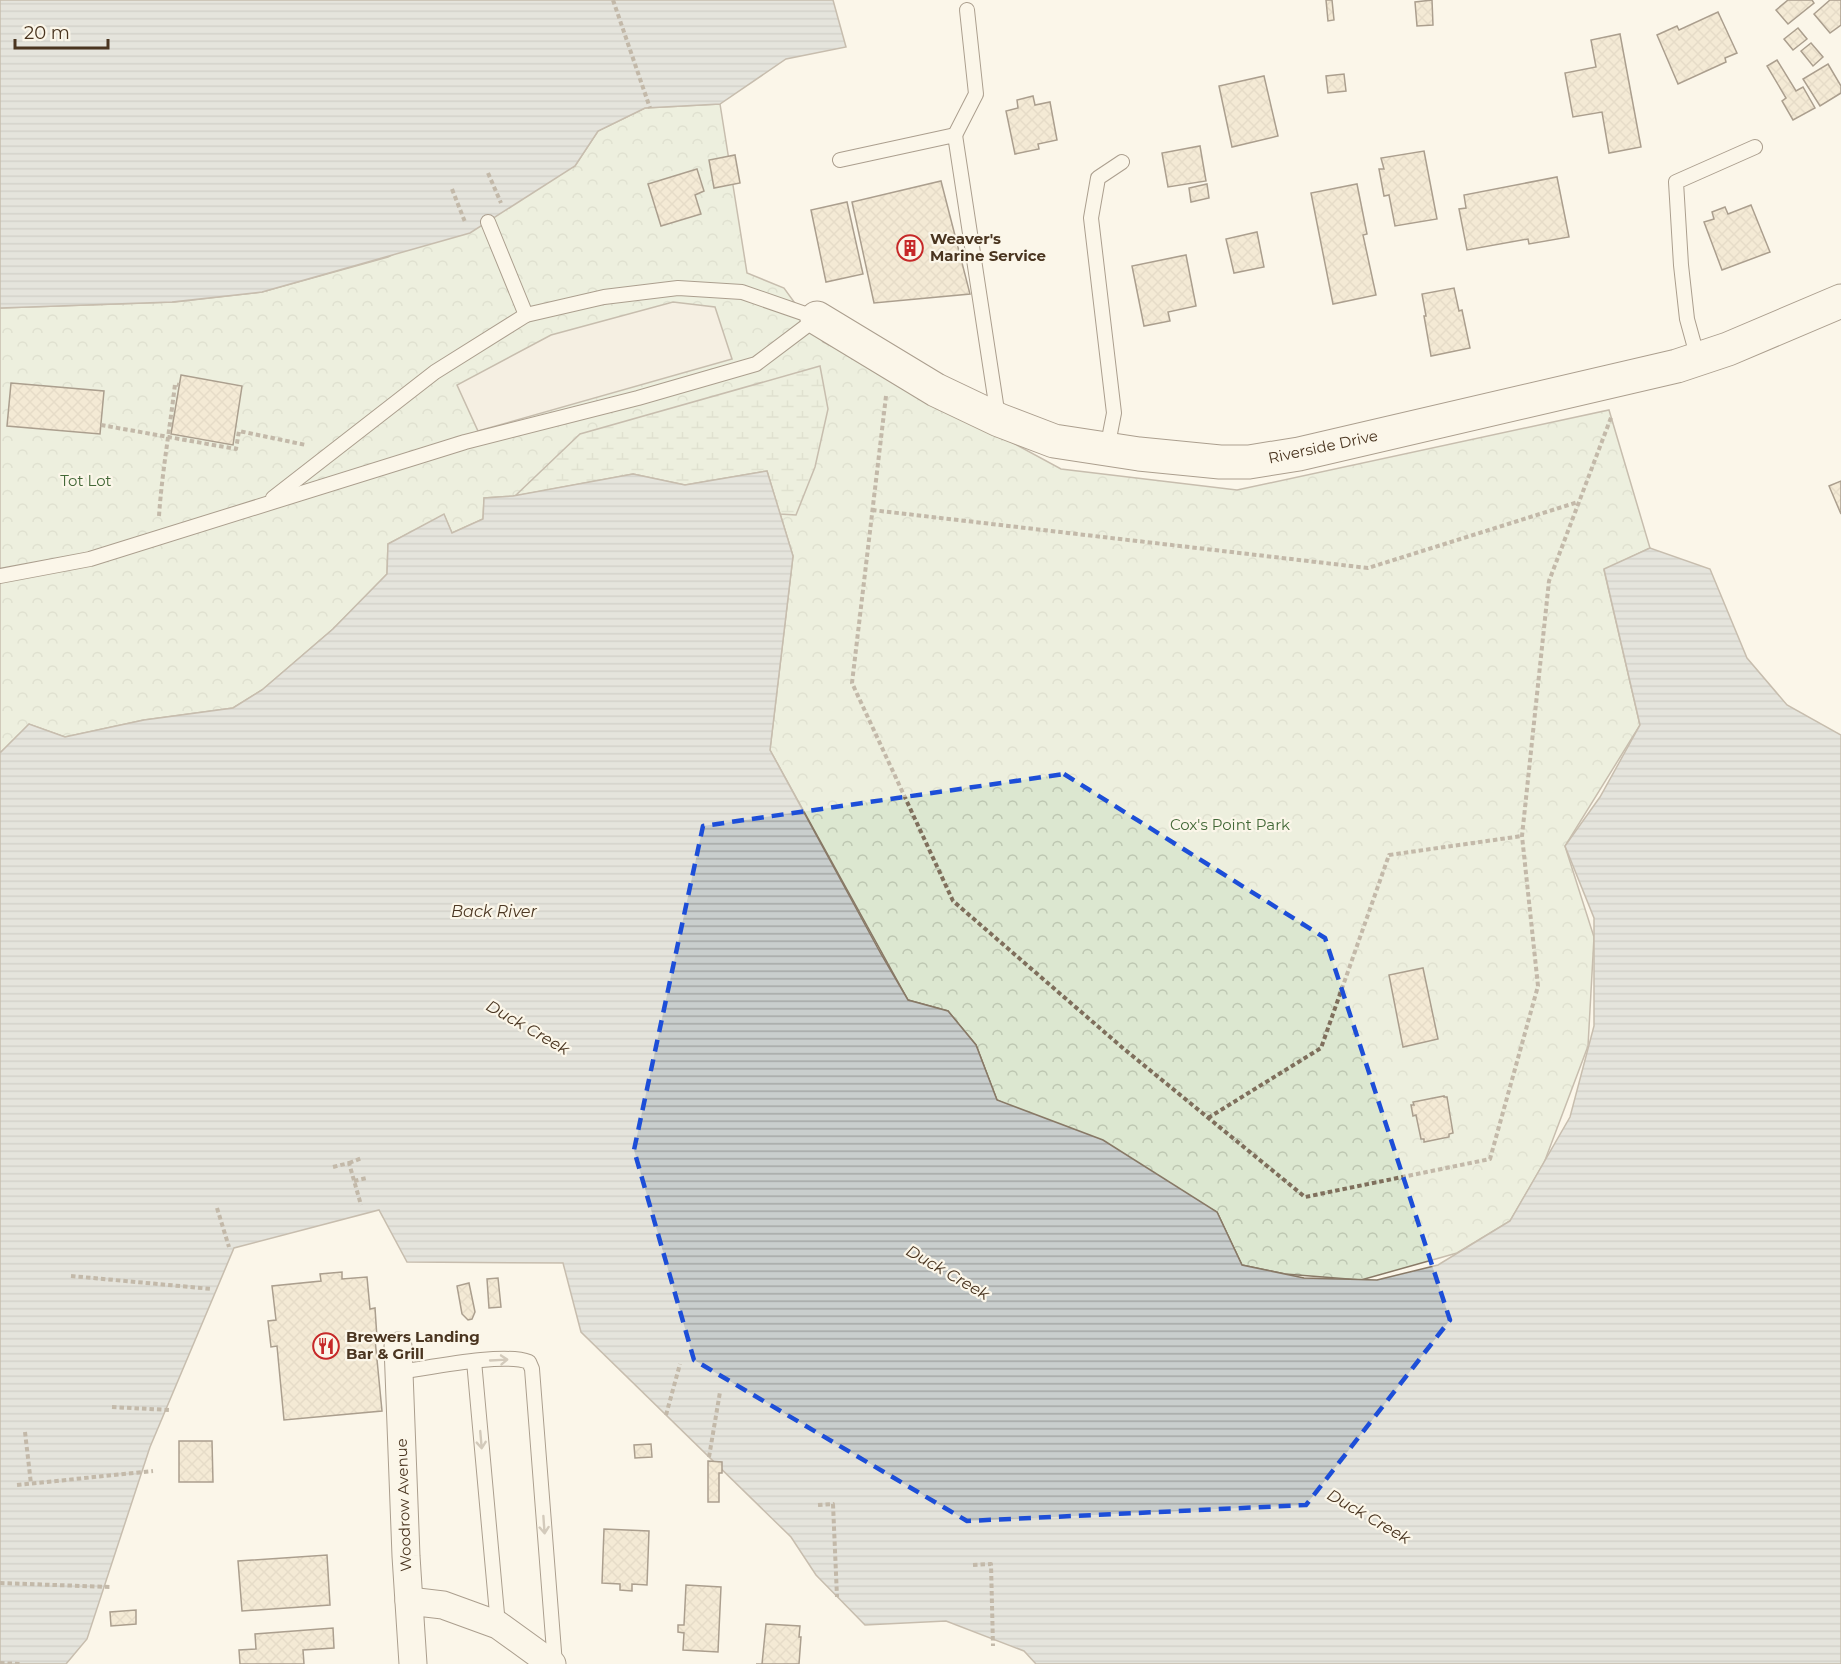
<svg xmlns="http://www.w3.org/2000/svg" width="1841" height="1664" viewBox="0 0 1841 1664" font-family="Montserrat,sans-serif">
	<defs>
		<pattern id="forest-crowns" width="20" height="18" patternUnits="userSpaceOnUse" patternTransform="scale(1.5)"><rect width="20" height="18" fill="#dce7d0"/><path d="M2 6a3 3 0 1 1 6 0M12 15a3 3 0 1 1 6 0" fill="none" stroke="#bec7b2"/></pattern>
		<pattern id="wetland-marsh" width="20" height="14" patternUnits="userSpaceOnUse" patternTransform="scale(1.5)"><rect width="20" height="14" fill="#dce7d0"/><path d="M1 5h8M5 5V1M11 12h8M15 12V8" fill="none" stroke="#bec7b2"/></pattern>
		<pattern id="water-rules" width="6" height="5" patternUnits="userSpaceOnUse" patternTransform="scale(1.5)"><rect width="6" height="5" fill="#c9cecd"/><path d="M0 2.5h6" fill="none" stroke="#a5a8a6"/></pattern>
		<pattern id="building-cross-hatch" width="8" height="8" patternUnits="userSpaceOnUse" patternTransform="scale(1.5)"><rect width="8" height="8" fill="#ecdcbc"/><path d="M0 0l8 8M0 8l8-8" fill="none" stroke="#ccbda1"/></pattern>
	</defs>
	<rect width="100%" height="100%" fill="#fbf6e9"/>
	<!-- forest -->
	<polygon fill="url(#forest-crowns)" stroke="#887966" stroke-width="1.5" points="720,104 747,273 784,288 823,342 858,359 1061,469 1237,490 1609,410 1650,548 1604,570 1640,725 1565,846 1594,937 1588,1046 1544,1163 1510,1221 1457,1253 1361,1280 1285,1274 1242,1265 1217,1212 997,1100 976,1045 948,1011 908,1000 770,750 793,556 767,471 685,485 484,498 483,519 452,533 444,515 388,544 387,574 333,629 262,690 233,708 144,720 65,737 29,724 0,753 0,308 175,302 262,292 388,257 575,166 598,131 645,108"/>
	<!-- wetland -->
	<polygon fill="url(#wetland-marsh)" stroke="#887966" stroke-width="1.5" points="820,366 828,409 815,467 796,515 780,514 767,471 685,485 633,474 515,496 580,434"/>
	<!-- parking -->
	<polygon fill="#ede7d9" stroke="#887966" stroke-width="1.5" points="673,302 715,307 732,359 478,431 457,385 551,335"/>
	<!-- water -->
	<g fill="url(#water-rules)" stroke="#887966" stroke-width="1.5">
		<polygon points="0,0 833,0 846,47 786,59 720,104 645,108 598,131 575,166 470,233 262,292 172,302 0,308"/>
		<polygon points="767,471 793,556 770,750 881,954 908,1000 948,1011 976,1045 997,1100 1103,1140 1217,1212 1242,1265 1304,1278 1377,1280 1438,1265 1510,1221 1570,1117 1594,1026 1594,918 1565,846 1600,797 1640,725 1604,569 1650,548 1710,569 1747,658 1787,705 1841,735 1841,1664 1036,1664 1024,1651 946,1621 865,1625 816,1575 791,1537 581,1332 563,1263 407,1262 379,1210 234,1248 150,1447 87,1639 66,1664 0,1664 0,753 29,724 65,737 144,720 233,708 262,690 333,629 387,574 388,544 444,514 452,533 483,519 484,498 513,496 633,474 685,485"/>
	</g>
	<!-- building -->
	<g fill="url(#building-cross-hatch)" stroke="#4a3520" stroke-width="1.5">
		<polygon points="1326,0 1332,0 1334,20 1328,21"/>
		<polygon points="1432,0 1433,25 1417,26 1415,2"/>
		<polygon points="1788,0 1812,0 1814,3 1788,24 1776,10"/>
		<polygon points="1830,0 1841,0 1841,25 1830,33 1814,14"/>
		<polygon points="1718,12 1737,53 1725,58 1726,62 1678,84 1657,35 1677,26 1679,30"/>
		<polygon points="1798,28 1807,39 1793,50 1784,39"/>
		<polygon points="1620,34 1641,147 1609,153 1602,112 1573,117 1565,73 1596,67 1591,40"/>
		<polygon points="1811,43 1823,57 1813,66 1801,51"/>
		<polygon points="1777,60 1796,91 1803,87 1815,108 1793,120 1782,101 1786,98 1767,66"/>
		<polygon points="1828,64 1841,86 1841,93 1820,106 1803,79"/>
		<polygon points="1344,74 1346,91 1328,93 1326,76"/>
		<polygon points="1264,76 1278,136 1232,147 1219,86"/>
		<polygon points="1033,96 1035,105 1050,102 1057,140 1038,144 1039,149 1015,154 1006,111 1018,108 1017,100"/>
		<polygon points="1200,146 1206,181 1168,187 1162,153"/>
		<polygon points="1424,151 1437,219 1395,226 1389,195 1384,196 1379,169 1384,169 1381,158"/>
		<polygon points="735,155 740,183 714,188 709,160"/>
		<polygon points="697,169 704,191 695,195 701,214 661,226 648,184"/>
		<polygon points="1557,177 1569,237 1529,244 1528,239 1467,250 1459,209 1466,208 1464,195"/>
		<polygon points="941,181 970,294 874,303 852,202"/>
		<polygon points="1207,184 1209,198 1191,202 1189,188"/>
		<polygon points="1357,184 1367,234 1363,235 1376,295 1333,304 1311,193"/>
		<polygon points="847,202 863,274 826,282 811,210"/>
		<polygon points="1751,205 1770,252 1722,270 1704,222 1714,219 1712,212 1725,207 1728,214"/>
		<polygon points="1257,232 1264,267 1234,273 1226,239"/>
		<polygon points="1186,255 1196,306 1168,312 1170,321 1144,326 1132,266"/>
		<polygon points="1454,288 1459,311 1462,310 1470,348 1431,356 1424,316 1426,316 1422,294"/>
		<polygon points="181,375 242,386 233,445 171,434"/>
		<polygon points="11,383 104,391 100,434 7,426"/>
		<polygon points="1841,481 1841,514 1829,486"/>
		<polygon points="1423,968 1438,1039 1403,1047 1389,975"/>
		<polygon points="1444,1096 1444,1097 1447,1097 1453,1133 1449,1134 1449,1137 1424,1142 1424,1139 1421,1139 1416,1115 1413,1116 1411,1105 1414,1105 1413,1102"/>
		<polygon points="342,1272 342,1279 367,1277 370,1309 375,1308 377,1338 375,1339 382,1411 284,1420 277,1346 271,1347 268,1321 276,1320 272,1286 321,1281 320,1274"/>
		<polygon points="498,1278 501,1307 489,1308 487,1279"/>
		<polygon points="469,1283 475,1312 472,1319 468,1320 462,1314 457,1286"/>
		<polygon points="179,1441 212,1441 213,1482 179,1482"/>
		<polygon points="651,1444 652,1457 635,1458 634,1445"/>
		<polygon points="708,1461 722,1462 722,1473 719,1473 719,1502 708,1502"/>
		<polygon points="604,1529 649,1531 647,1585 632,1584 632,1591 620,1590 620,1584 602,1583"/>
		<polygon points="327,1555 330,1605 242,1611 238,1561"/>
		<polygon points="686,1585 721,1587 718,1652 683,1650 684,1633 678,1632 678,1625 684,1625"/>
		<polygon points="136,1610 136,1624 111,1626 110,1612"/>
		<polygon points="766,1624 800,1626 799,1637 801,1637 799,1664 756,1664 762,1664"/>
		<polygon points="333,1628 334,1648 303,1650 304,1664 240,1664 239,1650 256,1649 255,1634"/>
	</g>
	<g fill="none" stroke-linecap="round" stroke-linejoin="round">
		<!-- lane casing -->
		<g stroke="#4a3520" stroke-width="16">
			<g id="lane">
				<polyline points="955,135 976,94 967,10"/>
				<polyline points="840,160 955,135 998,417"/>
				<polyline points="488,222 526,315"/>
				<polyline points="1698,359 1687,319 1681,265 1676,182 1755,147"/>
				<polyline points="1107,449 1114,413 1091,218 1098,178 1122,162"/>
				<polyline points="273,498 435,372 526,315 604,297 678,288 742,292 817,318"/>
				<polyline points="0,576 90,559 465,442 638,398 756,364 817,318"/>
				<polyline points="474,1361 498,1625"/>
				<path d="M399 1372C429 1368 503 1352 529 1362L532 1369 555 1664"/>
			</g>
		</g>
		<!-- street casing -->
		<g stroke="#4a3520" stroke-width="29">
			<g id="street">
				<polyline points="398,1346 406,1556 413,1664"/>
				<polyline points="409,1601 443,1605 498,1625 552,1664"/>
			</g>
		</g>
		<!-- secondary casing -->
		<g stroke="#4a3520" stroke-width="35">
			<polyline id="secondary" points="817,318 936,390 999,420 1054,441 1139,454 1220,462 1249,462 1299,454 1677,366 1728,349 1841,301"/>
		</g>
		<!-- path -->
		<g stroke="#7f6f5c" stroke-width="4" stroke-dasharray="4.5 3" stroke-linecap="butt">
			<polyline points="613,0 650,108"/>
			<polyline points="488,173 501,203"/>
			<polyline points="452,189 465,222"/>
			<polyline points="886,396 852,683 953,901 1124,1049 1305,1197 1490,1159 1538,986 1522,836 1549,581 1612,415"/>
			<polyline points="101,425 236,449 239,431 306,445"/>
			<polyline points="872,510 1368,568 1578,502"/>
			<path d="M159 516C162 472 170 428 175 384L179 385"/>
			<polyline points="1208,1118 1321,1048 1389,855 1522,836"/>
			<polyline points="349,1163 362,1158"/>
			<polyline points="333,1167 349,1163 361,1205"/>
			<polyline points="354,1181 367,1178"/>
			<polyline points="217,1208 229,1247"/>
			<polyline points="71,1276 212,1289"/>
			<polyline points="112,1407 169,1410"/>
			<polyline points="666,1415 680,1364"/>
			<polyline points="25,1432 31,1484"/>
			<polyline points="709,1457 720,1392"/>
			<polyline points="17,1485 153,1471"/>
			<polyline points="818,1505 833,1504 837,1597"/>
			<polyline points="973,1565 991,1564 993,1646"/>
			<polyline points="0,1583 110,1587"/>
			<polyline points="0,1663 20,1664"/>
		</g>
		<!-- lane -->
		<use href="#lane" stroke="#fbf6e9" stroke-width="14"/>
		<!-- street -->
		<use href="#street" stroke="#fbf6e9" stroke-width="27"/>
		<!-- secondary -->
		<use href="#secondary" stroke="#fbf6e9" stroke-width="33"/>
	</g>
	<!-- one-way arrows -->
	<defs><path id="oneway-shaft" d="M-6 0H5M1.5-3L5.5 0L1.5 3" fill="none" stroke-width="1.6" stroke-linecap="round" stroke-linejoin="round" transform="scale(1.5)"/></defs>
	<g stroke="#a29684">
		<use href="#oneway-shaft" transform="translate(499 1360) rotate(-3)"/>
		<use href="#oneway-shaft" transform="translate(481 1440) rotate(85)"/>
		<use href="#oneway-shaft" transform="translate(544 1525) rotate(86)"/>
	</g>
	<!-- marked area -->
	<path d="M0 0H1841V1664H0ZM1064 774 1325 938 1450 1320 1306 1505 967 1521 694 1360 634 1150 703 826Z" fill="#fbf6e9" fill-opacity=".55" fill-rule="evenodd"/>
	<path fill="none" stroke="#1d4ed8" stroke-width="4.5" stroke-dasharray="12 8" stroke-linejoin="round" d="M1064 774 1325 938 1450 1320 1306 1505 967 1521 694 1360 634 1150 703 826Z"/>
	<!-- icons -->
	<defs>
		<g id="building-ring" transform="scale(1.35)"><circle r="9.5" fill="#fbf6e9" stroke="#c62828" stroke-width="1.5"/><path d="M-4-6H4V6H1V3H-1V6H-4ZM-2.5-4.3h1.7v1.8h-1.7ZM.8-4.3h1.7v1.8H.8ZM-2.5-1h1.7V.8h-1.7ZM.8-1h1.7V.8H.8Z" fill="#c62828"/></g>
		<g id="restaurant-ring" transform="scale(1.35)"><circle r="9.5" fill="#fbf6e9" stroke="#c62828" stroke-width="1.5"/><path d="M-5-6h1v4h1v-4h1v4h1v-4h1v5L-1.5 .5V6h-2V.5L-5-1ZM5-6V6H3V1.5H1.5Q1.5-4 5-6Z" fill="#c62828"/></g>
	</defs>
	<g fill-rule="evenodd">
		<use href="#building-ring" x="910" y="248"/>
		<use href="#restaurant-ring" x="326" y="1346"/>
	</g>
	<g text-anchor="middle" stroke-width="4.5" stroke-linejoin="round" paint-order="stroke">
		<!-- poi labels -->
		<g font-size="15" font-weight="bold" fill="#4a3520" stroke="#fbf6e9" text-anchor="start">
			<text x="930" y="244">Weaver's<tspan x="930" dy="17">Marine Service</tspan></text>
			<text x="346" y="1342">Brewers Landing<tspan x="346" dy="17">Bar &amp; Grill</tspan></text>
		</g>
		<!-- street labels -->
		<g font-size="15" fill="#4a3520" stroke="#fbf6e9">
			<text transform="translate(1323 447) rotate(-12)" y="5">Riverside Drive</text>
			<text transform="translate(404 1505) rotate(-92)" y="5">Woodrow Avenue</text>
		</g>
		<!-- park labels -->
		<g font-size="15" fill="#436837" stroke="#fbf6e9">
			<text x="86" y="486">Tot Lot</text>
			<text x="1230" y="830">Cox's Point Park</text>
		</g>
		<!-- water labels -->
		<g font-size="16" font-style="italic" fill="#4a3520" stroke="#fbf6e9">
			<text x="494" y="917">Back River</text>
			<text transform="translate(528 1027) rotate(30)" y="6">Duck Creek</text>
			<text transform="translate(948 1272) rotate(30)" y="6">Duck Creek</text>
			<text transform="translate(1369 1516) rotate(30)" y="6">Duck Creek</text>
		</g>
	</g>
	<!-- scale -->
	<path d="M15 39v9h93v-9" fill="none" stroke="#4a3520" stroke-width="3"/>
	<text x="24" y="39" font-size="18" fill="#4a3520" stroke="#fbf6e9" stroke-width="4.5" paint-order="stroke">20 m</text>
</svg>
